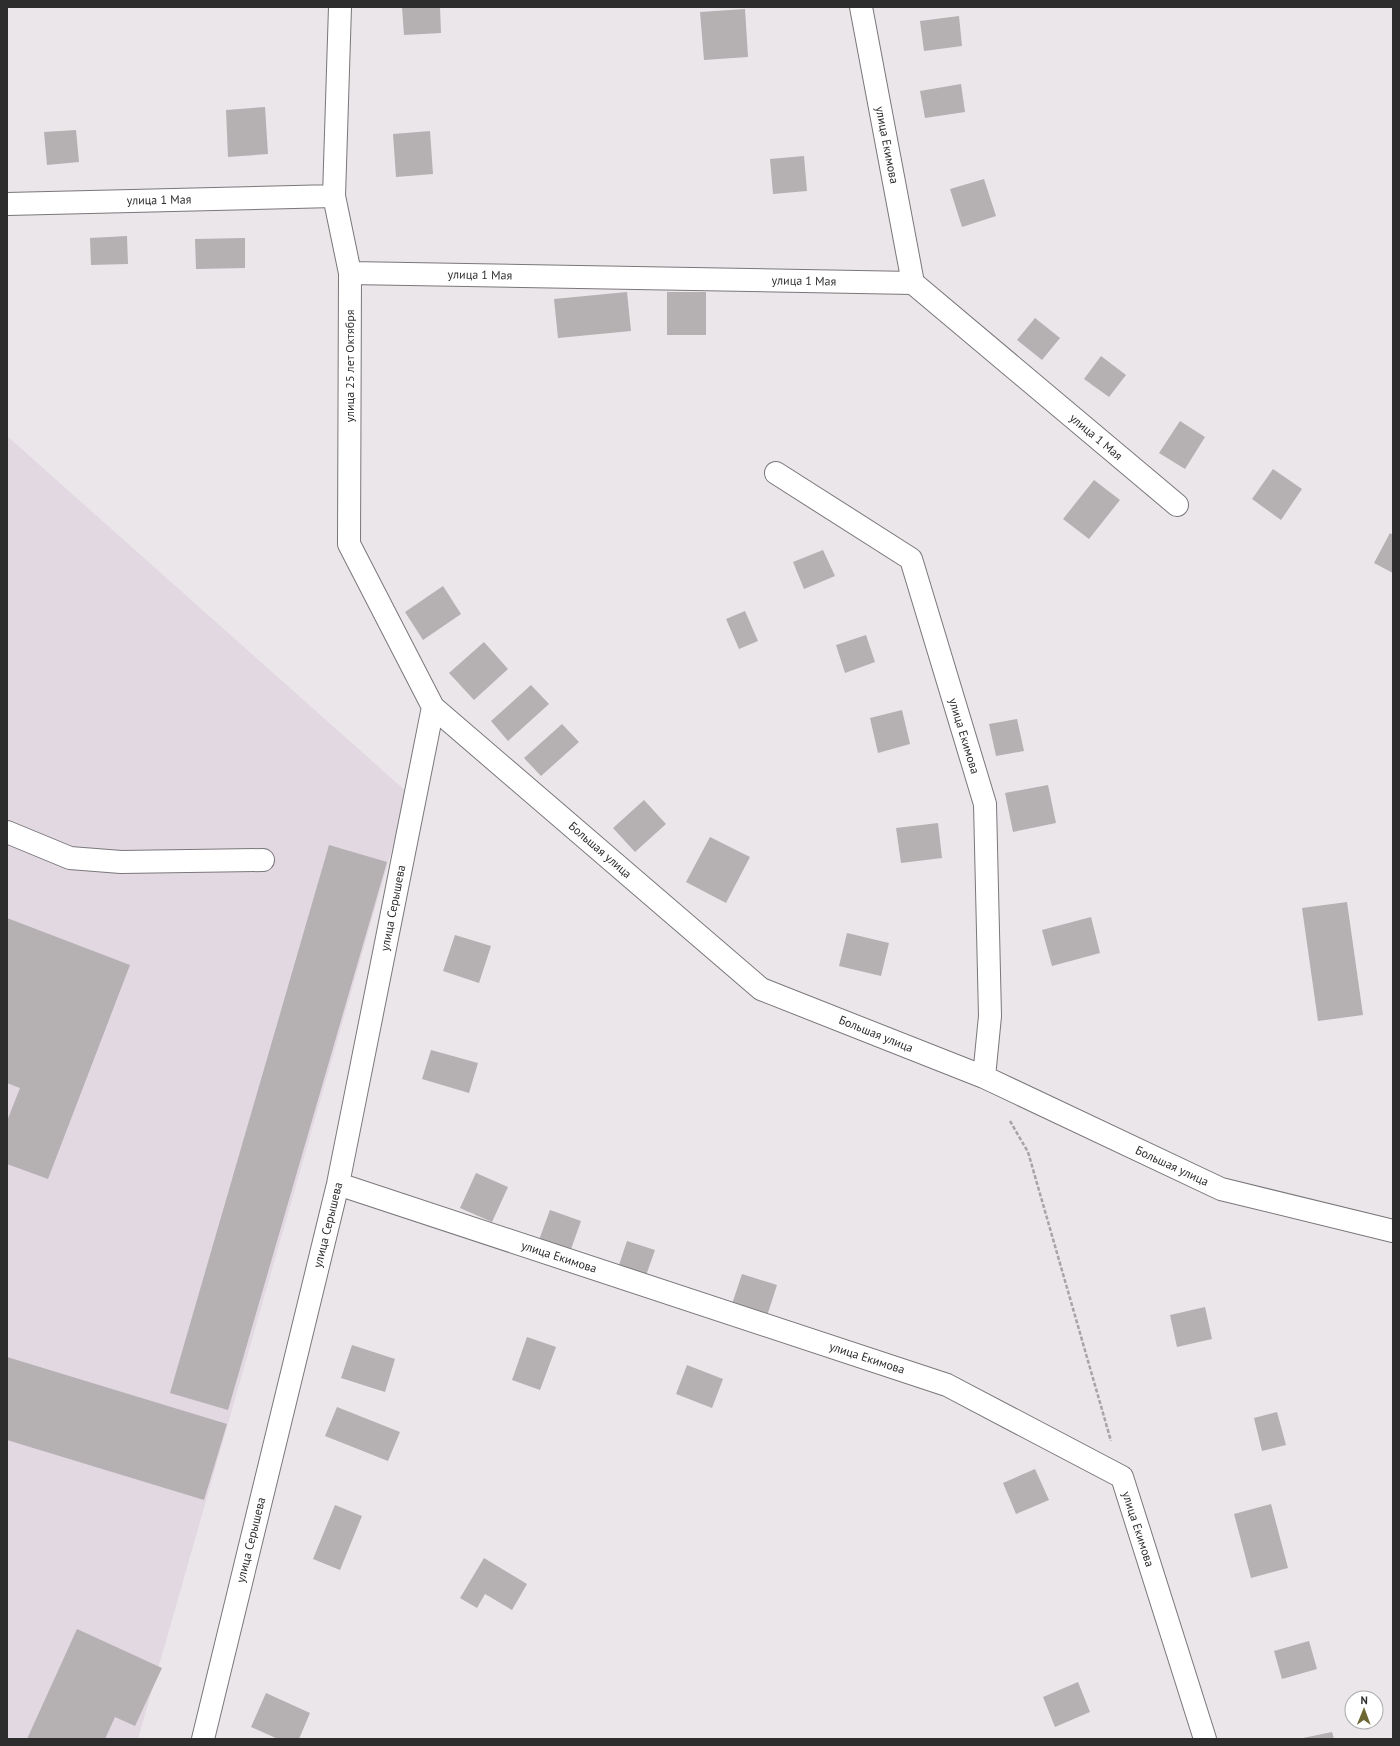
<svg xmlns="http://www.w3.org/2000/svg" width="1400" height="1746" font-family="'PT Sans',sans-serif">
  <rect width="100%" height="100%" fill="#eae6ea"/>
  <path fill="#e2d8e1" d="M7,436L408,793L138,1739H7Z"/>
  <path fill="#b5b0b2" d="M402,7H440L441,33L404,35Z
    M745,9L748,57L704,60L700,12Z
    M959,16L962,46L924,51L920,21Z
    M961,84L965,112L925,118L920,91Z
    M265,107L268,154L228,157L226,110Z
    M76,130L79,162L47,165L44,132Z
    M430,131L433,174L396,177L393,134Z
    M804,156L807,191L773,194L770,159Z
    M984,179L996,216L962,227L950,189Z
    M127,236L128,264L91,265L90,238Z
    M245,238V268L196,269L195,239Z
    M627,292L631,331L558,338L554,299Z
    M667,292H706V335H667Z
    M1035,318L1060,338L1042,360L1017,340Z
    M1101,356L1126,375L1109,397L1084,379Z
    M1180,421L1205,437L1185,469L1159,453Z
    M1273,469L1302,489L1281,520L1252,499Z
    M1094,480L1120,500L1089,539L1063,519Z
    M1390,533L1393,535V573L1374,563Z
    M823,550L835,576L804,589L793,562Z
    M443,586L461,614L423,640L405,612Z
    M745,611L758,641L739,649L726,619Z
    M866,635L875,662L845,673L836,645Z
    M484,642L508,669L474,700L449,673Z
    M531,685L549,704L508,741L491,721Z
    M902,710L910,744L878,753L870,718Z
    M1017,719L1024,751L996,756L989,724Z
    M562,724L579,742L541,776L524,758Z
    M1048,785L1056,823L1013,832L1005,793Z
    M644,800L666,824L635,852L613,828Z
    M938,823L942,858L901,863L896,828Z
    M710,837L750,857L726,903L686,882Z
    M329,845L387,862L228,1410L170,1393Z
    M1347,902L1363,1015L1318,1021L1302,908Z
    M1091,917L1100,953L1052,966L1042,930Z
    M7,918L130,965L48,1179L7,1164V1121L20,1088L7,1083Z
    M847,933L889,943L881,976L839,966Z
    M455,935L491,946L479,983L443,971Z
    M431,1050L478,1063L469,1093L422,1079Z
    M476,1173L508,1187L492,1222L460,1208Z
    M550,1210L581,1221L570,1252L539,1240Z
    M627,1241L655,1250L643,1284L616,1274Z
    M742,1274L777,1285L766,1319L731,1307Z
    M1205,1307L1212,1339L1177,1347L1170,1315Z
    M527,1337L556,1347L540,1390L512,1380Z
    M352,1345L395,1359L385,1392L341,1378Z
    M7,1357L227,1424L204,1500L7,1440Z
    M687,1365L723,1379L712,1408L676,1394Z
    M337,1407L400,1432L388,1461L325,1436Z
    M1277,1412L1286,1445L1262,1451L1254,1418Z
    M1035,1469L1049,1500L1016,1514L1003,1483Z
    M1271,1504L1288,1568L1251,1578L1234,1514Z
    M335,1505L362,1516L340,1570L313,1559Z
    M484,1558L527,1584L512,1610L485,1594L477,1608L460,1598Z
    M77,1629L162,1668L135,1726L115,1717L105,1739H27Z
    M1309,1641L1317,1669L1282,1679L1274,1651Z
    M1078,1682L1090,1712L1055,1727L1043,1697Z
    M266,1693L310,1713L299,1739H278L251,1727Z
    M1332,1732L1334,1739H1303V1738Z"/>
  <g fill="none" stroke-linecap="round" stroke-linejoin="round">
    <defs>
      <path id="minor" d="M340,7L334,196L350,273L349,544L433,707L761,989L984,1077L1221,1189L1393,1231
        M861,7L913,283
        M7,204L334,196
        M350,273L913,283L1177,505
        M776,473L911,559L985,804L990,1016L984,1077
        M7,832L70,858L121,862L263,860
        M338,1184L947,1385L1122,1477L1205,1739
        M203,1739L338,1184L433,707"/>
    </defs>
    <use href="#minor" stroke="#7a777a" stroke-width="24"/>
    <path stroke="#a7a4a7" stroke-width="2.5" stroke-dasharray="4 2" stroke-linecap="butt" d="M1010,1121L1028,1152L1111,1441"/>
    <use href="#minor" stroke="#fff" stroke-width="22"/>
  </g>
  <g text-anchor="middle" stroke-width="3.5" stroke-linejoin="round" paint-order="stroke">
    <g font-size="12" fill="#2e2d2e" stroke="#fff">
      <text transform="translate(887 145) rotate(79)" y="4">улица Екимова</text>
      <text transform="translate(159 200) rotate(-1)" y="4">улица 1 Мая</text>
      <text transform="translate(480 275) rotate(1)" y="4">улица 1 Мая</text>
      <text transform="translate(804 281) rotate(1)" y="4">улица 1 Мая</text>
      <text transform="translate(350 366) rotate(-90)" y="4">улица 25 лет Октября</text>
      <text transform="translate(1096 437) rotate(40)" y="4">улица 1 Мая</text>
      <text transform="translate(964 736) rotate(73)" y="4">улица Екимова</text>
      <text transform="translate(600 850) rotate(41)" y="4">Большая улица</text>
      <text transform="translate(393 908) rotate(-79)" y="4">улица Серышева</text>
      <text transform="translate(876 1034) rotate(22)" y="4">Большая улица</text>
      <text transform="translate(1172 1166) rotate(25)" y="4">Большая улица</text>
      <text transform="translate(328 1225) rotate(-76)" y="4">улица Серышева</text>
      <text transform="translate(559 1257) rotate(18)" y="4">улица Екимова</text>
      <text transform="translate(867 1358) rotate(18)" y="4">улица Екимова</text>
      <text transform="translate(1138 1529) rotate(72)" y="4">улица Екимова</text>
      <text transform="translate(251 1540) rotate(-76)" y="4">улица Серышева</text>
    </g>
  </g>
  <rect width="1400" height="1746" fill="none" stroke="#2e2d2e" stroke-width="16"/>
  <g transform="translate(1364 1710) rotate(1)"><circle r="19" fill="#ffffff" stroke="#ababab"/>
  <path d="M0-3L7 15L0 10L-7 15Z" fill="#6c6633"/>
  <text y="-6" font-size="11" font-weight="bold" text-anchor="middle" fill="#2e2d2e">N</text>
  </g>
</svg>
